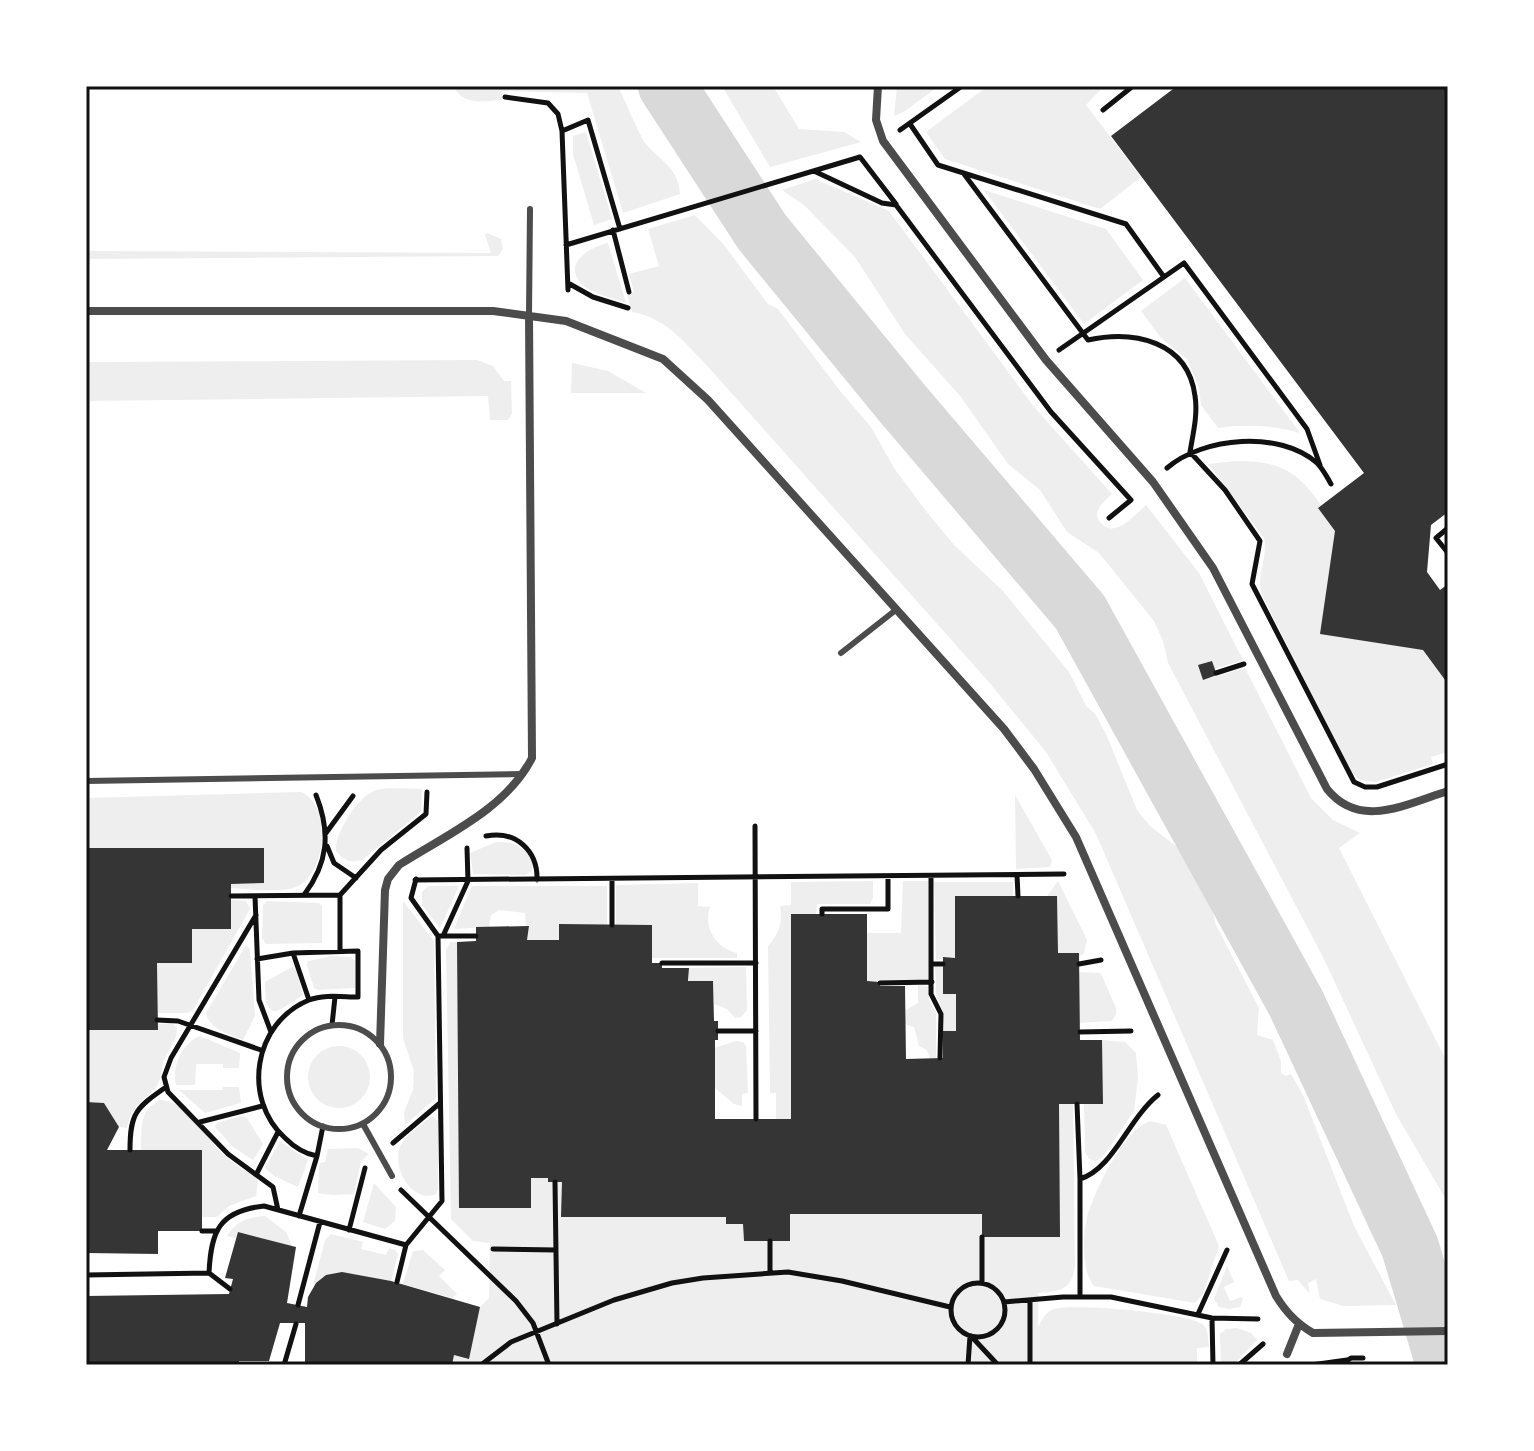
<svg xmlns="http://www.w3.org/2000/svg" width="1534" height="1451" font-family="Quicksand,sans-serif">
  <rect width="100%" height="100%" fill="#fff"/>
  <path fill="#eee" d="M454,86H618C626,103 633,121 642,138C654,159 678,163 680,194L623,213L587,93L503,91L501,100C483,101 462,106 454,86Z
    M722,86H773L799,129L844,132L861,142L770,167Z
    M897,86H939L905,111L894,116Z
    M988,86H1104L1086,105L1141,177L1100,209L945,159L926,132Z
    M586,132L612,219L594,225L573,154V136Z
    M815,179L889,211L1034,407L1112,494C1103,502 1089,514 1103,525C1107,528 1110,529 1115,528C1126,526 1138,512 1146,505L1199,573L1243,660L1215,669L1212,661L1199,665L1203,680L1245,668L1311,798L1333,820L1360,833L1339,848L1448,1064V1203L1396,1114L1324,959L1168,663L1163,641L1154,621L1099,553L1067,532L1040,490L1008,464L961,397L905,334L855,257L804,205L782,190Z
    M984,190L1106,229L1143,280L1084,324Z
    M695,215L724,245L768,304L778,309L841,392L871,427L894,468L926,511L954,545L1003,591L1069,672L1086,706L1095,714L1106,734L1137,810L1150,826L1177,847L1204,893L1213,911L1215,923L1259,1008L1257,1035L1273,1040L1281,1061V1073L1286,1076L1291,1074L1303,1095L1354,1226L1396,1305L1343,1306L1320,1299L1316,1279L1308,1283L1310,1294L1298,1280L1289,1281L1096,834L1046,752L988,681L710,369C686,344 667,318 632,312L627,294L634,292L629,274L659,266L648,229Z
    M487,233L501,239L503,249L498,256L86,259V251L491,253L485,235Z
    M608,243L626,303C614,298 595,295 584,286C560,265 589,247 608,243Z
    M1185,278L1300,433C1273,425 1246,424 1218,428L1201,405L1199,387L1187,359L1161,338L1141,311Z
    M477,360L493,366L504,381H511L512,413L508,420H490L488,396L86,401V362Z
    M572,363L608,371L646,393H571Z
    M1236,461C1278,461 1297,470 1321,505L1318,508L1448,684V752L1431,757L1433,764L1375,782L1360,780L1350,770L1261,593C1257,575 1268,556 1264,538L1208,464Z
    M422,789L421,812L362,860C350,863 343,860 336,851C334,834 359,794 377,790C391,787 408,789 422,789Z
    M301,792C331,805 327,869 300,885C286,894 248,889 231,888V884L263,883V848H86V798Z
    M1015,795L1052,860L1050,867L1016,869Z
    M496,842C515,842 524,846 533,863L532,871L526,875L473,874L470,853Z
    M873,881V898L870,904H817L816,914L791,915V1119H776V1093H770L768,946C779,934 783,922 780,906L791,905V882Z
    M903,881H928V981H867V933H901Z
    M1058,881L1087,940L1084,953L1079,957L1058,953L1057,896H1047Z
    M934,882H1013V896L955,958L936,960Z
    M698,883V906L710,907C703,928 716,948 737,953V958H652V925H616V885Z
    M428,886H459L440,928L422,905V892Z
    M472,886H607V925L559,940H527L529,926H526L525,913L499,910L491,915L489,927L454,929Z
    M231,900L246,901L250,909L193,1010L187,1013H158L157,963H192V929H230Z
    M267,901L319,903L322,906V943L266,944L262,938L263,905Z
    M403,901L434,941L436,1098L405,1125L404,1112L413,1090L414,1071L403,1038Z
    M450,942H457L460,1208H530L531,1178H548V1182H562V1217H726L727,1224H743L744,1241H790V1214H982V1237H1059V1104H1073L1075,1267C1072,1290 1058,1292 1038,1293V1327C1042,1320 1045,1312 1054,1309C1073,1303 1187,1313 1202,1324C1209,1329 1208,1339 1209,1347L1197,1348V1365H452L454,1355L469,1358L480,1307L489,1298L490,1243L473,1241L451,1219L446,950Z
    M246,945L250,949L255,1016L243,1040C230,1035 208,1028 206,1013Z
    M351,957L355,961V988L318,990L314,988L307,965L308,961L332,956Z
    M292,967L296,969L303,995L278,1011H272L266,1004L265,982Z
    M746,967L747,1010L741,1017L735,1018L727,1009L714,1004L713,981H689V968Z
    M935,967H943V994H956V1031H943V1012L936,995Z
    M1079,972L1100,973L1102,976L1116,1008V1014L1112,1021L1079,1023Z
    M918,985L928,986L929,999L936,1013V1059H930L927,1050L919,1046L914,1027L905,1024L906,1010L918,1003Z
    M172,1023L177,1028C178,1041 167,1050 163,1063C161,1071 161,1081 156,1087C142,1103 132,1104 127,1128L119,1127L104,1103L86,1102V1030H157V1024Z
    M200,1036L240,1053L239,1068H223V1064H196L195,1085H176C171,1067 183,1042 200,1036Z
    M1102,1040L1125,1042L1136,1053L1138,1078L1134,1111L1105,1154L1097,1161L1089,1159L1085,1152L1084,1104L1103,1103Z
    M736,1041L743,1042L746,1046L748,1093L742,1094V1106L734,1104L715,1088L714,1048Z
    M308 1077a31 31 0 1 1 62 0a31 31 0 1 1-62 0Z
    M223,1087H239L241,1103L205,1113L179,1090H222Z
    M160,1100C188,1101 205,1137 223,1154C233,1163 244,1171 256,1177L258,1181L256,1196L229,1206L217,1217H202L141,1150C142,1128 138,1111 160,1100Z
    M240,1116L247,1118L263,1144L253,1160L233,1147L215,1127L217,1123Z
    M430,1117H434L438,1121V1189L436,1194C411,1205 389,1163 402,1143C408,1133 421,1125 430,1117Z
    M1151,1121L1166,1125L1219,1246L1203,1294L1195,1303L1094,1286C1082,1272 1082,1236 1087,1218C1094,1192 1124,1128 1151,1121Z
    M280,1141L308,1160L298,1187L274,1176L265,1168Z
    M358,1148L369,1154L361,1161L354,1194L332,1195L318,1193L319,1167L320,1163L325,1162L328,1149Z
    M374,1183L396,1207L395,1221L385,1229L363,1222Z
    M265,1216L286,1232L292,1246L238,1232L236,1238L227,1236C236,1221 248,1217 265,1216Z
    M331,1234L363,1242L361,1249L386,1255L389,1248L395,1250L398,1254L391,1281C365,1280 336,1261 313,1286L325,1240Z
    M423,1250L445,1270L439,1276L457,1294L452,1298L403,1284L413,1251Z
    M1227,1266L1234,1282L1224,1287L1230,1301L1241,1297L1243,1299L1240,1307L1229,1309L1219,1307L1214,1299Z
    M1237,1328L1251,1333L1257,1340L1233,1365H1221L1220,1334L1226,1329Z"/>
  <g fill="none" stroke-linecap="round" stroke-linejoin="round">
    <path stroke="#d9d9d9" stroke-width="58" d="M667,86L762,232L902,403L1080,612L1296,1003L1410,1247L1445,1365"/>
  </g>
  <path fill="#353535" d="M1177,86H1448V512L1431,525L1427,572L1440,590L1448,584V684L1423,650L1320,634L1335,531L1318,508L1364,473L1111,136Z
    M1212,661L1217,675L1203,680L1198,665Z
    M86,848H264V883L231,884V929H192V963H157L158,1030H86Z
    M955,896H1057L1058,953H1079L1080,1040H1102L1103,1104H1059L1060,1237H982V1214H790V1241H744L743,1224H726V1217H561L562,1182H548V1178H531V1208H459L457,942L476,941V927L529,926L527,940H559V924L652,925V963H662V968H689L688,981H713L714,1021H718V1040H715V1119H791V914H867V981L880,982V986H905L906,1059L943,1058V1031H956V994H943V957L955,958Z
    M86,1102L104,1103L119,1127L107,1150H202V1231H158V1254L86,1253Z
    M238,1232L296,1247L287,1303L307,1307L308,1297L316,1283L326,1275L342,1272L391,1281L480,1307L469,1359L454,1355L452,1365H305V1323H280L269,1361H239V1365H86V1296L229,1294L233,1279L225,1278Z"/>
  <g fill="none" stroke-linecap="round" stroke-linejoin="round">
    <path stroke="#111" stroke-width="5" d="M505,97L548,103L558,114L562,131
      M1103,110L1133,86
      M910,124L938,165L1126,224L1164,277L1184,263L1307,429L1320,465
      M900,130L962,86
      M816,172L882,203L896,205L1051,412L1131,500L1109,518
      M964,174L1088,340C1134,330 1188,341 1195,396C1198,414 1193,434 1190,452L1225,490L1260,541L1252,584L1354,782L1365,787H1377L1448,764
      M613,230L629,292
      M566,245L860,157L896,204
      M568,283L593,297L628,308
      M568,290L562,131L588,120L620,229
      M1059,350L1164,277
      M1167,468C1203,437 1280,430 1317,463C1323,469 1327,477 1331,484
      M1448,528L1436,538L1448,553
      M1216,673L1244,664
      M755,826L756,1119
      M326,833L353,796
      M486,836C516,830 538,851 537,880
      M327,846L334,863L356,878
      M1017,875L1018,896
      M931,876V994L941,1014L940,1058
      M415,880L1064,874
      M612,880V925
      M304,895C328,863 331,833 316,795
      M231,896L340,895
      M255,896L259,1000L271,1032
      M822,914V909H888V876
      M256,915L171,1058L164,1077L168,1092L228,1154L273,1187L278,1210
      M438,936H443L468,881L467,848
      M443,936H476
      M340,951V895L381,850L426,814L427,792
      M293,953L309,1000
      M257,959L293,953L358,951V997C343,997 324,994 309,1000C253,1023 242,1099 285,1138C293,1146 305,1154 317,1156
      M662,963H756
      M931,964H943
      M1079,964L1101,960
      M880,983L932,982
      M157,1020L178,1021L261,1050
      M332,1025L335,997
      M718,1031H756
      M1080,1032L1131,1031
      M1077,1104L1080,1179
      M200,1122L262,1106
      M393,1143L440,1103
      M130,1150C130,1113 136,1108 166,1087
      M257,1173L278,1132
      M555,1182L557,1324
      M401,1190L516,1301L533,1323L549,1365
      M299,1216L317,1156L323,1126
      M349,1230L365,1168
      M202,1231H216
      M493,1249L556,1250
      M770,1272V1241
      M209,1273C211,1231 219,1211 264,1206L406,1245
      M86,1275L209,1273L230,1289
      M397,1282L406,1245L442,1201L438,936L411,898L416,879
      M951 1310a27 27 0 1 1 54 0a27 27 0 1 1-54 0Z
      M982,1283V1237
      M1080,1297V1179C1113,1169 1128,1119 1158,1095
      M1004,1302L1063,1297H1111L1212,1318L1258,1319
      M1030,1302V1365
      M298,1305L320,1222
      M1198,1314L1227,1250
      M1212,1318L1213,1365
      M971,1336L998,1365
      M284,1365L296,1324
      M481,1365L511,1342L614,1300L672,1283L703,1278L788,1272L842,1281L950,1307
      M968,1365L970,1336
      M1239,1365L1263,1344
      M1311,1365L1347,1360
      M1341,1365L1351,1358H1363"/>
    <path stroke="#4c4c4c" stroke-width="6" d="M529,315L530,209
      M841,653L897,609
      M86,781L523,774
      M287 1077a52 52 0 1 1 104 0a52 52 0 1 1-104 0Z
      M363,1124L392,1176"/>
    <path stroke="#4c4c4c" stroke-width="8" d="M878,86L876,120L883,141L1046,360L1153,482L1213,568L1327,789C1360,830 1406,804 1448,791
      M86,311H493L566,321L663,359L708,400L1004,729L1034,769L1076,837L1276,1296C1286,1312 1296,1323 1313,1333L1448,1331
      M380,1044L385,890L388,879L399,865C446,835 506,809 532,758L529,315
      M1287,1354L1299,1324"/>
  </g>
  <rect width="1534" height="1451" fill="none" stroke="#ffffff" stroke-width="176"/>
  <rect x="88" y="88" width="1358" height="1275" fill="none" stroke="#111" stroke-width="3"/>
</svg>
